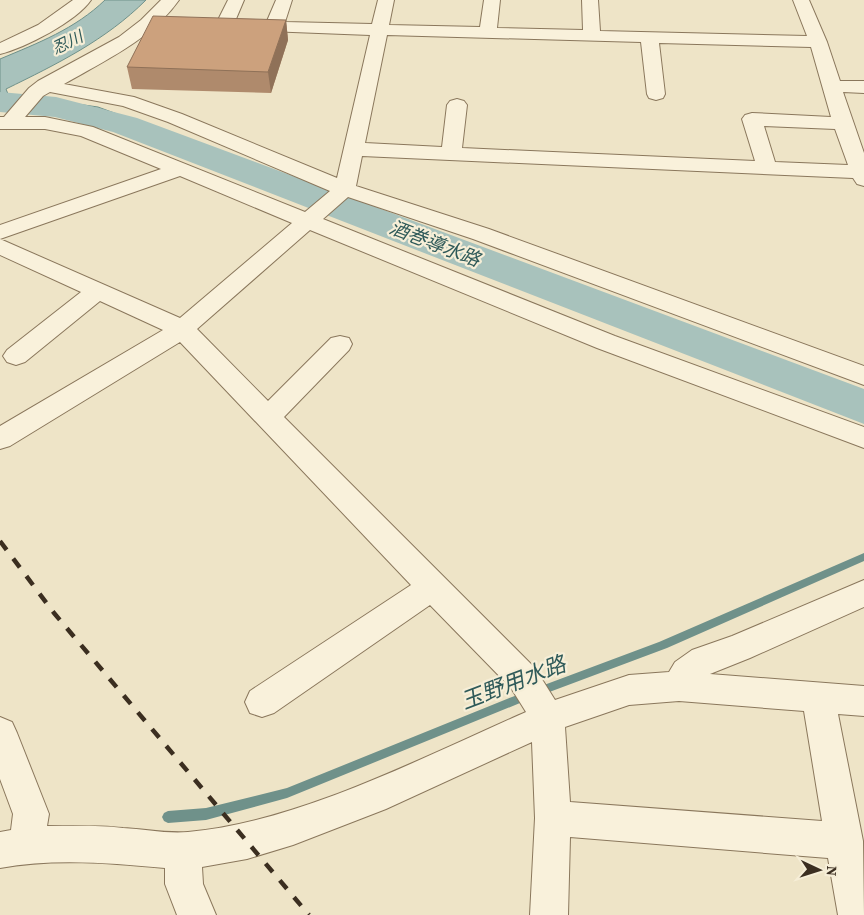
<svg xmlns="http://www.w3.org/2000/svg" width="864" height="915" font-family="'Source Serif 4','Noto Sans JP',serif">
  <rect width="100%" height="100%" fill="#eee4c7"/>
  <path fill="#a8c2bc" stroke="#6f918a" d="M105,0H146C106,40 57,64 6,89L8,94L98,107L128,118L126,123L138,130L120,126L113,128L84,119L52,112L0,109V59C38,43 75,29 105,0Z"/>
  <g fill="none" stroke-linecap="round" stroke-linejoin="round">
    <path fill="#6f918a" fill-rule="evenodd" d="M864,553V561L667,648L520,703L287,798L206,820L168,823L164,821L162,817L164,813L168,811L206,808L287,788L512,697L659,642Z"/>
    <path fill="#a8c2bc" fill-rule="evenodd" d="M0,92L56,97L137,118L864,389V424L113,132L55,117L0,112Z"/>
    <defs>
      <path id="minor" d="M73,0H91C77,21 25,48 0,54V43L38,25Z
        M161,0H179C152,39 104,61 64,84L134,97L182,114L337,178L370,35L243,30L240,26L243,22L267,21L276,0H292L285,22L372,24L378,0H394L389,25L480,27L484,0H500L497,28L583,30L582,0H598L600,31L807,36L793,0H809L827,42L840,81H864V93L843,92L864,153V186L857,184L853,178L362,156L356,186L489,229L864,366V385L473,239L348,197L323,219L615,336L864,427V448L597,348L310,230L197,329L268,401L331,338L340,336L349,338L352,344L349,350L284,417L535,668L555,700L629,675L669,672L675,662L692,650L732,636L864,580V607L750,658L710,674L864,686V716L838,714L863,841L864,915H838L828,858L570,837L568,915H530L535,818L532,742L386,809L293,845L247,859L202,867L203,884L216,915H177L165,884V868C110,863 54,858 0,868V832L11,830L13,814L0,779V717L12,722L17,733L49,814L47,826C73,826 98,825 123,828C144,829 167,834 188,832C300,822 423,757 526,712L511,688L430,605L274,713L262,717L250,713L245,702L250,691L411,585L180,342L10,446L0,449V426L163,330L100,301L25,362L16,365L7,362L3,356L7,350L81,292L0,255V239L180,318L292,223L180,176L0,239V225L161,169L81,136L45,129H0V117H4L29,88L38,81L119,37L141,20ZM387,35L641,42L647,94L649,98L656,100L663,98L665,94L659,43L811,47L831,117L752,113L745,115L742,119L755,161L462,148L467,105L464,101L457,99L450,101L447,105L442,147L365,143ZM50,92L123,106L168,122L330,191L305,212L93,127L45,117H25L43,96ZM764,126L835,129L848,165L775,162ZM679,701L804,711L822,821L570,802L565,727L629,705Z
        M228,0H244L233,26L230,30L224,31L218,30L215,26Z"/>
    </defs>
    <use href="#minor" stroke="#8a775c" stroke-width="2"/>
    <use href="#minor" fill="#f9f1db" fill-rule="evenodd"/>
    <path stroke="#3b2e20" stroke-width="4.5" stroke-dasharray="11 11" stroke-linecap="butt" d="M0,541L54,613L309,915"/>
  </g>
  <path fill="#af8a6c" d="M286,20L288,40L271,93L132,89L127,67Z"/>
  <path fill="#8f7158" d="M286,20L288,40L271,93L268,72Z"/>
  <path fill="#cca17d" stroke="#8f7158" d="M153,16L286,20L268,72L127,67Z"/>
  <g text-anchor="middle" stroke-width="4.5" stroke-linejoin="round" paint-order="stroke">
    <g font-size="16" font-style="italic" fill="#2f5a59" stroke="#f6eed7">
      <text transform="translate(67 42) rotate(-26)" y="6">忍川</text>
    </g>
    <g font-size="19" font-style="italic" fill="#2f5a59" stroke="#f6eed7">
      <text transform="translate(435 243) rotate(21)" y="7">酒巻導水路</text>
    </g>
    <g font-size="22" font-style="italic" fill="#2f5a59" stroke="#f6eed7">
      <text transform="translate(513 682) rotate(-21)" y="8">玉野用水路</text>
    </g>
  </g>
  <g transform="translate(819 870) rotate(94)" stroke="#f6eed7" stroke-width="4" paint-order="stroke">
  <path d="M0-4L9 19L0 12L-9 19Z" fill="#3b2e20"/>
  <text y="-8" font-size="14" font-weight="bold" text-anchor="middle" fill="#3b2e20">N</text>
  </g>
</svg>
